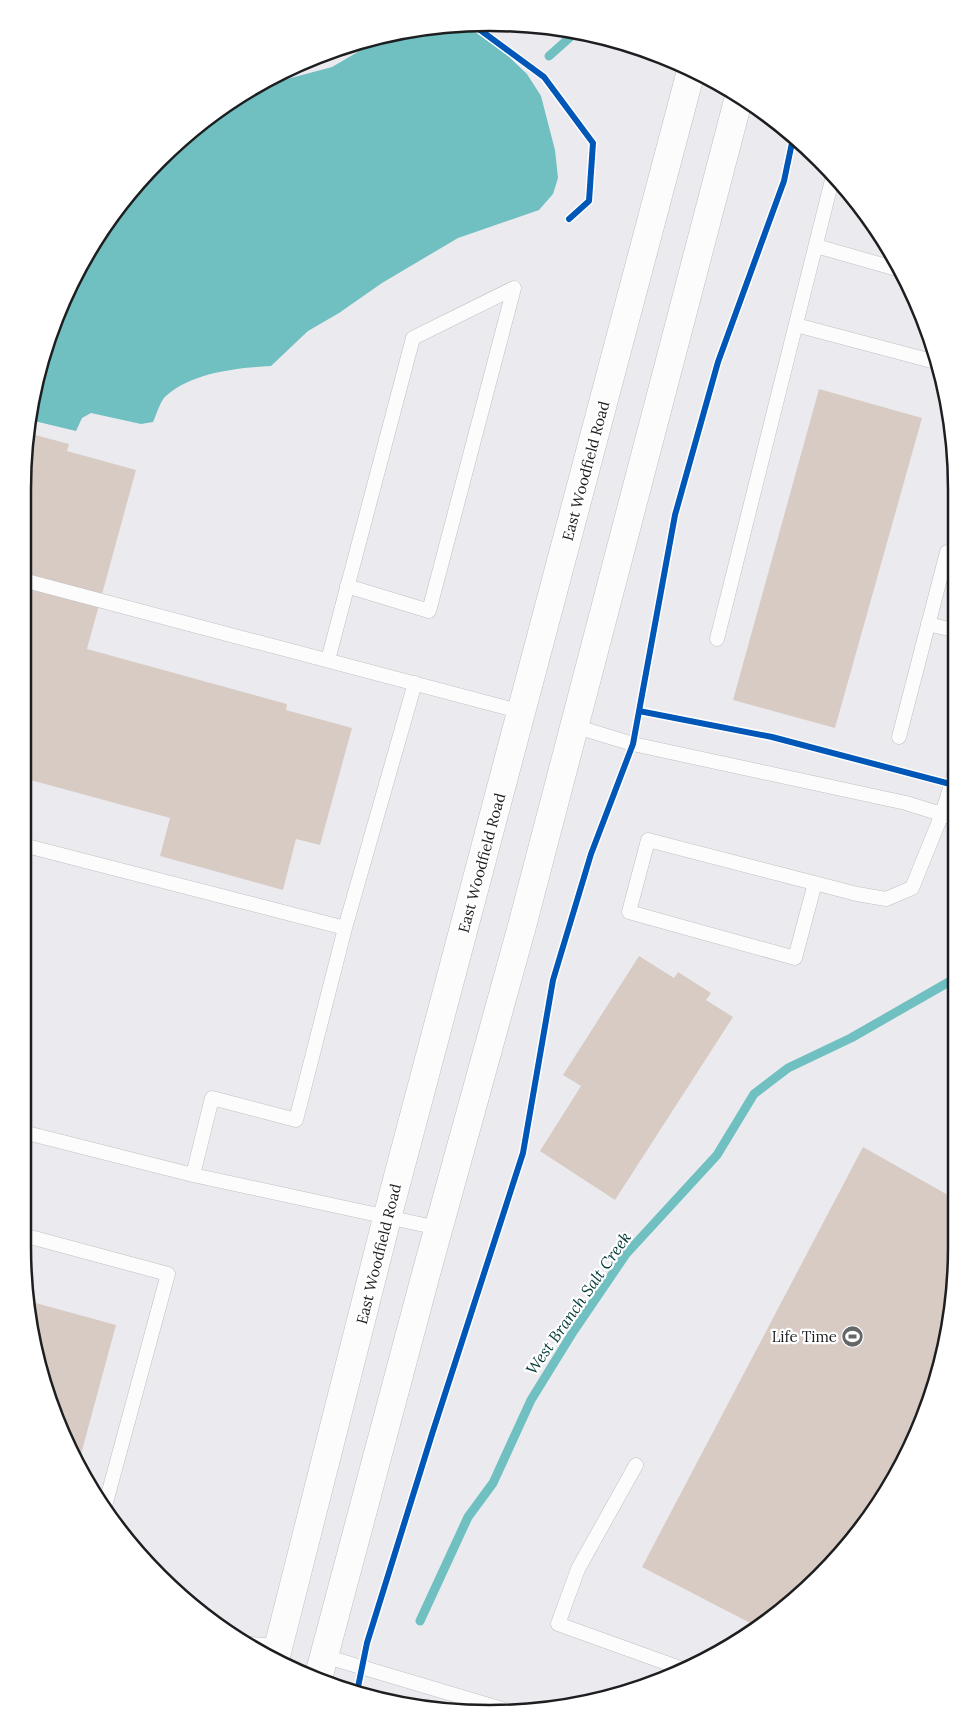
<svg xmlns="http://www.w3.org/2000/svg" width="979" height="1736" font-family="Lora,serif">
  <rect width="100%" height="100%" fill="#ebebef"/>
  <path fill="#70bfc1" d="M455,26L477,33L507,55L527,74L541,96L555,150L558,178L553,194L539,210L458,238L382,283L339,313L308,331L271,366C238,368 194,372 167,395C160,400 157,414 153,422L141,424L91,413L82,418L76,431L30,420L38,368L85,256L139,181L205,119L257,87L332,67L368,46L414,32Z"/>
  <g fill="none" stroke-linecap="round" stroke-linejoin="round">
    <path stroke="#70bfc1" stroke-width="9" d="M549,56L576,32
      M420,1621L468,1517L493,1483L531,1400L573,1332L626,1254L717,1155L754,1094L788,1068L851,1038L954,979"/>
  </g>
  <path fill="#d8cbc4" d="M819,389L922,418L835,728L733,700Z
    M28,433L69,444L67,451L136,470L87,649L287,704L286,710L352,728L320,845L296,839L283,890L160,856L170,818L23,778V459Z
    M639,956L674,978L678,972L711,993L706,1000L733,1017L615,1200L540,1151L581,1086L563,1075Z
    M863,1147L955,1199L956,1277L932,1396L894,1480L797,1598L754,1625L642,1567Z
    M32,1302L116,1325L80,1458L47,1396Z"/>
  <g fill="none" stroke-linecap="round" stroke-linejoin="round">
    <defs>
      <path id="service" d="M816,246L897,269
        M796,325L932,361
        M23,580L522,712
        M928,624L953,630
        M717,639L833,176
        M328,660L413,338L514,288L429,611L347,586
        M574,726L633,744L906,803L954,818
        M899,737L947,552
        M23,845L345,928L296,1120L212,1098L193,1175
        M815,883L795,958L629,912L648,840L857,894L886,899L912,888L942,814L954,775
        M345,928L415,683
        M23,1132L193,1175L438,1228
        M23,1235L168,1274L105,1506
        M636,1465L578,1569L558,1624L683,1669
        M251,1644L279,1646
        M324,1656L509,1711"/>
      <path id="tertiary" d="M276,1656L387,1218L691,71
        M319,1675L427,1270L522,926L739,97"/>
    </defs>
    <use href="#service" stroke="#c0c0c2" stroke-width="15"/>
    <use href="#tertiary" stroke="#c0c0c2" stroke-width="29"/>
    <use href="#service" stroke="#fcfcfd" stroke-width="14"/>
    <use href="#tertiary" stroke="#fcfcfd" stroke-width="28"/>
    <defs>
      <path id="cycleway" d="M472,24L544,77L593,143L589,201L569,219
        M639,711L772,737L954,785
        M357,1692L367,1643L433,1431L523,1153L553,980L591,854L633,744L675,515L718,362L784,181L793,138"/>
    </defs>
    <use href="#cycleway" stroke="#fff" stroke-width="9"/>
    <use href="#cycleway" stroke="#0057b8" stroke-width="6"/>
  </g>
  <defs>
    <symbol id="stadium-disc" viewBox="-11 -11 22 22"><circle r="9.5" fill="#656668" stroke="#fff"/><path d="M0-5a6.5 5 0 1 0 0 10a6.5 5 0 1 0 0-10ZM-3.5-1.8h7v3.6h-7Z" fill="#fff"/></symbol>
  </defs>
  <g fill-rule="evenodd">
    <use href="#stadium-disc" x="840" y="1324" width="25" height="25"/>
  </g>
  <g text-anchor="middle" stroke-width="4.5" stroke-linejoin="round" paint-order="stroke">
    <g font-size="15" fill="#1d1e20" stroke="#fff">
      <text transform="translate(586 471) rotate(-75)" y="5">East Woodfield Road</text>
      <text transform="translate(482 863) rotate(-75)" y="5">East Woodfield Road</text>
      <text transform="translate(379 1254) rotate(-76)" y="5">East Woodfield Road</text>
    </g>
    <g font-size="15" fill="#1d1e20" stroke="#fff" text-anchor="end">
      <text x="837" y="1342">Life Time</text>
    </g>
    <g font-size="16" font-style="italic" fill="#053a3b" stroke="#fff">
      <text transform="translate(578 1303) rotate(-55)" y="6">West Branch Salt Creek</text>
    </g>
  </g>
  <path d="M0 0H979V1736H0ZM489 31H490A458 458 0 0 1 948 489V1247A458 458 0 0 1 490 1705H489A458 458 0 0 1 31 1247V489A458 458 0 0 1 489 31Z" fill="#fff" fill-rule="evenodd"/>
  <path fill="none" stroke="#1d1e20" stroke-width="2.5" d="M489 31H490A458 458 0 0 1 948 489V1247A458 458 0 0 1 490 1705H489A458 458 0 0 1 31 1247V489A458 458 0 0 1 489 31Z"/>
</svg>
